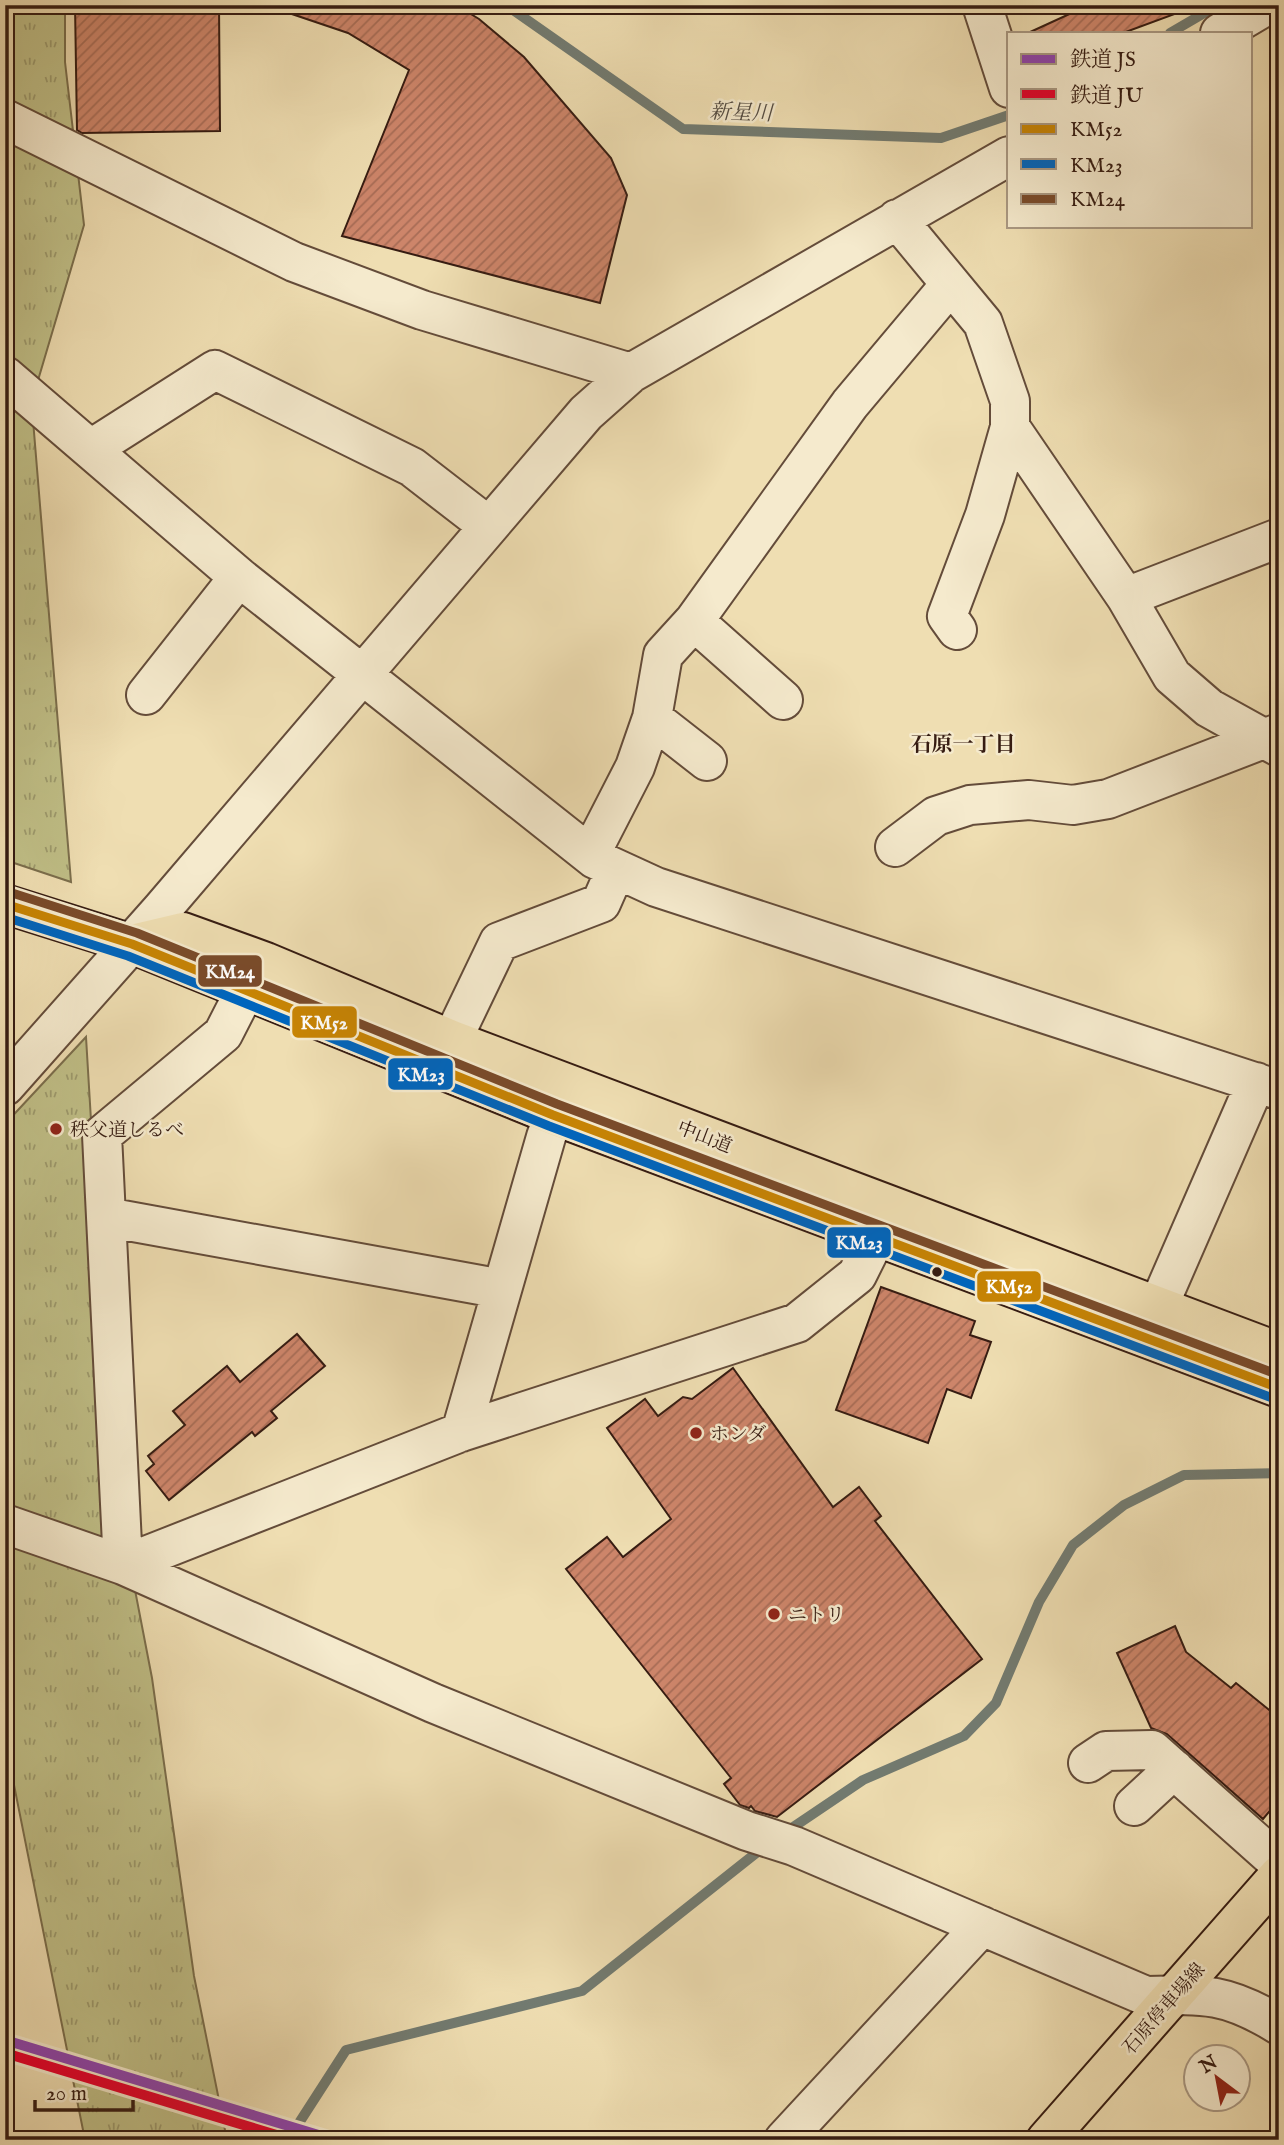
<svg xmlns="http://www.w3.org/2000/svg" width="1284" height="2145" font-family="'IM FELL English','Noto Serif JP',serif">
  <defs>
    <pattern id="grass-tufts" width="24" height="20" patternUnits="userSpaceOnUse" patternTransform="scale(1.75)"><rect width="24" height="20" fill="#c0bf87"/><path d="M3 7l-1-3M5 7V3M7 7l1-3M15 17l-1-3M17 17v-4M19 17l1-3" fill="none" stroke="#9d9a6d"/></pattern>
    <pattern id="building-hatch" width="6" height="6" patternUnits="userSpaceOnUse" patternTransform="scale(1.75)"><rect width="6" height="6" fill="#cd856a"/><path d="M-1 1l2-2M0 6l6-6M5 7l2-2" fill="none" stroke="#a76c56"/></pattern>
  </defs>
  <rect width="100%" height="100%" fill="#efdeb2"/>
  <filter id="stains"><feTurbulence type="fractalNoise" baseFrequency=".00286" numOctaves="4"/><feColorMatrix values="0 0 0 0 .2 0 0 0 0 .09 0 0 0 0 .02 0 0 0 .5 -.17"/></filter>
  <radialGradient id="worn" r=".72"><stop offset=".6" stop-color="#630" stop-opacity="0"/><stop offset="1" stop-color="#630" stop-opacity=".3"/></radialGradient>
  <path fill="url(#grass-tufts)" stroke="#7b6e4c" stroke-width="2" d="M5,5H65V62L84,225L36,387L5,362Z
    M5,387L33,420L71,882L5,860Z
    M86,1037L112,1471L152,1678L194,1976L227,2140H85L6,1745L5,1124Z"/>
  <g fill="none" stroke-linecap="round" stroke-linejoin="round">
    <path stroke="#727b71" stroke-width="10" d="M506,5L683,129L941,138L1009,115
      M1170,33L1218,5
      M786,1832L863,1780L964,1736L996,1703L1039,1602L1073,1545L1124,1505L1184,1475L1279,1473
      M288,2140L346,2050L582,1991L765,1846"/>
  </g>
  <path fill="url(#building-hatch)" stroke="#361c12" stroke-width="2" d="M75,5H219L220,131L82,133L77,130Z
    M281,5H456L479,19L524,57L611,158L627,195L600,303L342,236L409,70L348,33L280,10Z
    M1089,5H1190L1191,8L1123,33H1028Z
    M881,1287L975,1321L970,1335L991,1342L971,1398L947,1389L928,1443L836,1410Z
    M297,1334L325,1366L271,1411L277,1418L255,1436L252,1432L169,1500L146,1471L154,1464L148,1456L185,1425L173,1411L227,1366L240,1382Z
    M733,1368L833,1507L859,1487L881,1516L875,1521L982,1659L777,1817L755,1811L751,1806L749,1808L740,1805L724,1784L731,1778L566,1569L607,1537L623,1557L671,1519L607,1428L645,1399L658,1416L683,1397L692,1399Z
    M1175,1626L1186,1652L1231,1688L1236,1683L1279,1718V1800L1263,1819L1167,1734L1151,1728L1117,1653Z"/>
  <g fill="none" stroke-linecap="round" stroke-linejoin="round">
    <defs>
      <path id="minor" d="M982,5L1009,88
        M1220,33L1267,5
        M5,119L294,262L422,310L631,373
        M897,219L983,323L1010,401V427L1126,597L1172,676L1209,708L1279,747
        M5,376L239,577L595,859L656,887L1279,1090
        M91,449L215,370L412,467L487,525
        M1126,597L1279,538
        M694,621L783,700
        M957,630L947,616L985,515L1010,427
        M146,695L239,577
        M652,718L707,761
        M895,847L936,816L970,805L1029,800L1073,805L1108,799L1279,733
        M595,859L596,843L635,767L652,718L663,655L694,621L850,404L950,285
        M245,991L223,1034L102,1135L123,1565L461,1432L797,1323L857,1275L875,1239
        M452,1040L499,942L601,903L616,869
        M5,1086L162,909L586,413L631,373L1009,156
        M106,1217L502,1289
        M1158,1307L1256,1082
        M461,1432L546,1137L564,1086
        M5,1524L123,1565L433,1703L747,1831L794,1846L1146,1996C1205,1994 1227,1993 1279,2025
        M1088,1763L1106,1751L1152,1750L1279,1863
        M1134,1806L1174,1769
        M784,2140L982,1926"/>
      <path id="major" d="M1046,2140L1279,1875"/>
      <path id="highway" d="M5,904L132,944L553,1115L1279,1388
        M132,944L183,932L266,962L452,1040L1279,1352"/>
    </defs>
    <use href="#minor" stroke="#644c3a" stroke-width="42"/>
    <use href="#major" stroke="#361c12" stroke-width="42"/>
    <use href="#highway" stroke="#361c12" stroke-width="42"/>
    <use href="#minor" stroke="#f5eacd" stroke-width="38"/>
    <use href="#major" stroke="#efdeb2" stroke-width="38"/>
    <use href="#highway" stroke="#efdeb2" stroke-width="38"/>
    <defs>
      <path id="bus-1" d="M5,904L132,944L553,1115L1279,1388"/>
      <path id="bus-2" d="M5,917L128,956L549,1126L1275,1399"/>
      <path id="bus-3" d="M9,892L137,933L557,1104L1279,1375"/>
    </defs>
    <use href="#bus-1" stroke="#f5eacd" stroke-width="14"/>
    <use href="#bus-2" stroke="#f5eacd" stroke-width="14"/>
    <use href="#bus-3" stroke="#f5eacd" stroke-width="14"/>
    <use href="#bus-1" stroke="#c78404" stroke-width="9"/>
    <use href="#bus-2" stroke="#0065bd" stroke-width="9"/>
    <use href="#bus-3" stroke="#7a4b2a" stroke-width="9"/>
    <defs>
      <path id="rail-1" d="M5,2040L335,2140"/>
      <path id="rail-2" d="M5,2053L293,2140"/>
    </defs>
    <use href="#rail-1" stroke="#f5eacd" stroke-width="16"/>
    <use href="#rail-2" stroke="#f5eacd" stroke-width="16"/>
    <use href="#rail-1" stroke="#8e44ad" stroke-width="10"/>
    <use href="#rail-2" stroke="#e4002b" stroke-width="10"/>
  </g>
  <g fill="#8f2418" stroke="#f5eacd" stroke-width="2.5">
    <circle cx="56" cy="1129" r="7"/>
    <circle cx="696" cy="1433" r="7"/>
    <circle cx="774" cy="1614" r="7"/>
  </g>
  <circle fill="#361c12" stroke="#f5eacd" stroke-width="2.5" cx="937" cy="1272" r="6"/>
  <g text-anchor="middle" stroke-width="5" stroke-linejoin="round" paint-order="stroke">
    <g font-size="19" fill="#361c12" stroke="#f5eacd" text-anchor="start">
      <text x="70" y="1136">秩父道しるべ</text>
      <text x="710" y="1440">ホンダ</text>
      <text x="788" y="1621">ニトリ</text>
    </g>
    <g font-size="19" fill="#361c12" stroke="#f5eacd">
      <text transform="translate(705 1136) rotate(21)" y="7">中山道</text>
      <text transform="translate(1163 2008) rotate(-49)" y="7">石原停車場線</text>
    </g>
    <g font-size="21" font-style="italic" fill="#544c42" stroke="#f5eacd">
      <text transform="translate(741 112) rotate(2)" y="7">新星川</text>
    </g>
    <g font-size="21" font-weight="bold" fill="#361c12" stroke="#f5eacd">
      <text x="963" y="751">石原一丁目</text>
    </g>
  </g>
  <g stroke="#f5eacd" stroke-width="2.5">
    <rect x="197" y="954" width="66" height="34" rx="7" fill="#7a4b2a"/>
    <rect x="291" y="1005" width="67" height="34" rx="7" fill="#c78404"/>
    <rect x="387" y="1057" width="67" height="34" rx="7" fill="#0065bd"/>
    <rect x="826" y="1226" width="66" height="33" rx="7" fill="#0065bd"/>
    <rect x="976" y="1270" width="66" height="33" rx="7" fill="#c78404"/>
  </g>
  <g font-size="19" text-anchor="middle" font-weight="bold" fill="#fff">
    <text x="230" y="978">KM24</text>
    <text x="324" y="1029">KM52</text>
    <text x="421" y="1081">KM23</text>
    <text x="859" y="1249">KM23</text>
    <text x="1009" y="1293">KM52</text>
  </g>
  <rect width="1284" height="2145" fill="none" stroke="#efdeb2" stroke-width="28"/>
  <rect x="7" y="7" width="1270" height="2131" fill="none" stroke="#361c12" stroke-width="3.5"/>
  <rect x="14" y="14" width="1256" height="2117" fill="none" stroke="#361c12" stroke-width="2"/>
  <rect x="1007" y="32" width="245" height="196" fill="#f5eacd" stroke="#a99882" stroke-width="2"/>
  <rect x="1021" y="54" width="35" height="10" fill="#8e44ad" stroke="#a99882" stroke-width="2"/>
  <text x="1070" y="66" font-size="21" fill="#361c12">鉄道 JS</text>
  <rect x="1021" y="89" width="35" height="10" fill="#e4002b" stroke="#a99882" stroke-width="2"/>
  <text x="1070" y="102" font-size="21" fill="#361c12">鉄道 JU</text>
  <rect x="1021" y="124" width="35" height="10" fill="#c78404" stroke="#a99882" stroke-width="2"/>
  <text x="1070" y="136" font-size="21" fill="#361c12">KM52</text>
  <rect x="1021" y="159" width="35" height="10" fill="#0065bd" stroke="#a99882" stroke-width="2"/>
  <text x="1070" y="172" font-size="21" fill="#361c12">KM23</text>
  <rect x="1021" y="194" width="35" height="10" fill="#7a4b2a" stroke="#a99882" stroke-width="2"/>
  <text x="1070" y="206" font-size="21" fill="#361c12">KM24</text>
  <g transform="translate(1217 2078) rotate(328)"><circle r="33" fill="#f5eacd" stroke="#a99882" stroke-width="2"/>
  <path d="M0-5L12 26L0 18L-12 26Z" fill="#8f2418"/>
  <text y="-10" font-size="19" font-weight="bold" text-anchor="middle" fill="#361c12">N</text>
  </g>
  <path d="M35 2100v10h98v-10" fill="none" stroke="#361c12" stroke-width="3.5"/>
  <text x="46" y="2100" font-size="21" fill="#361c12" stroke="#f5eacd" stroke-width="5" paint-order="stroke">20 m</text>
  <rect width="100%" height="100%" filter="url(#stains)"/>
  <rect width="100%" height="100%" fill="url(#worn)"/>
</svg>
